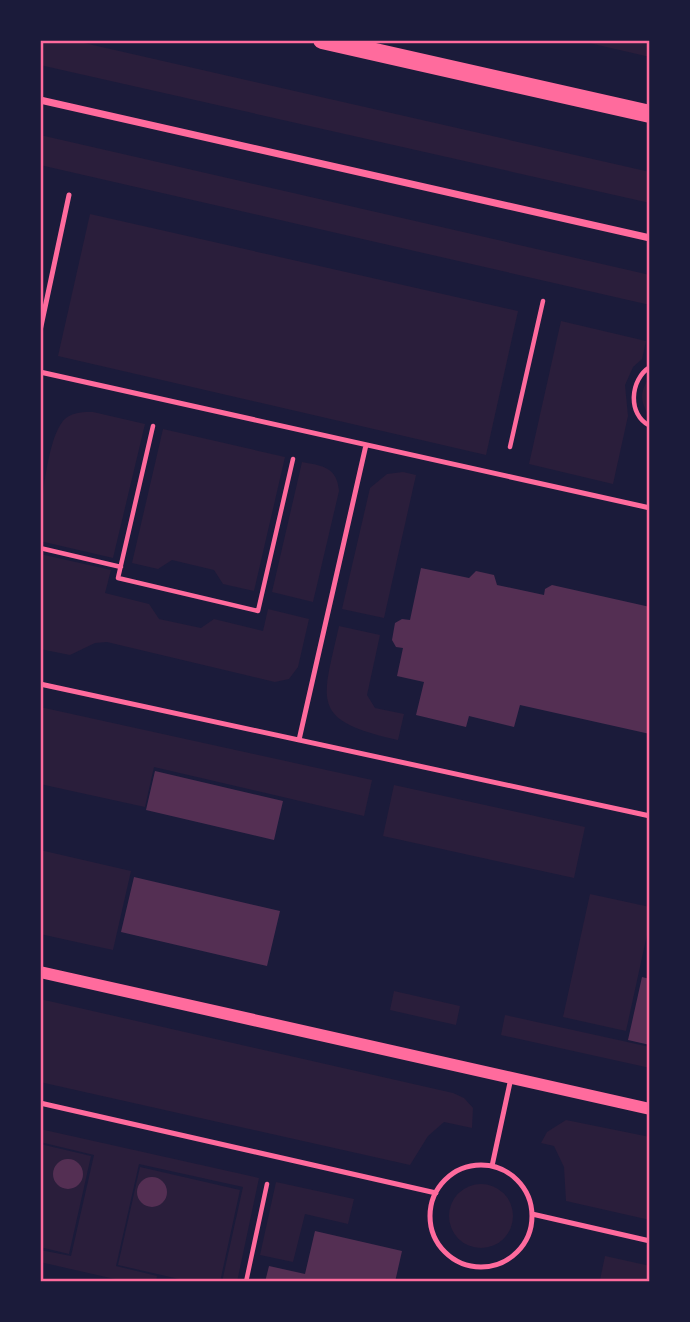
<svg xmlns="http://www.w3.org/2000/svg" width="690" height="1322" font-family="Karla,sans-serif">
  <rect width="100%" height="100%" fill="#1b1b3a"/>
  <path fill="#2a1e3b" d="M40,40H71L650,172V203L40,65Z
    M576,40H650V57Z
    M40,135L650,275V305L40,165Z
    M90,214L518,311L486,455L58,356Z
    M561,321L646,341L642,359L633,367L625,385L628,416L613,484L529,464Z
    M650,377V417C640,402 639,392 650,377Z
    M93,412L145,424L113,558L40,541C40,515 46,434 66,418C74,412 84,412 93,412Z
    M163,429L285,457L254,591L223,584L214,570L172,560L158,569L132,563Z
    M302,462C323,466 337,467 339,491L313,602L272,592Z
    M403,472L416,475L384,618L342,609L370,488L387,474Z
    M40,554L111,570L105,593L149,604L159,619L201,628L214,619L263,631L268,609L309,619L298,667L289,679L275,682L107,642L95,643L70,655L40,649Z
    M339,626L380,635L367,695L375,708L404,714L398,740C309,720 322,703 339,626Z
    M40,707L372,780L364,816L154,767L145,807L40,784Z
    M394,785L585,827L574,878L383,836Z
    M40,850L131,871L113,950L40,934Z
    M590,894L650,907V921L626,1031L563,1017Z
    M394,991L460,1006L456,1025L390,1010Z
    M40,999L453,1093L464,1098L473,1108L472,1128L444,1122L428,1136L410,1165L40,1082Z
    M505,1015L650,1047V1068L501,1035Z
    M566,1120L650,1137V1220L566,1201L564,1167L554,1146L541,1143L547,1132Z
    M40,1129L259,1178L237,1282H222L243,1187L139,1164L116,1266L157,1276L156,1282H128L40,1262V1250L71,1256L94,1155L40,1142Z
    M40,1144L91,1156L69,1254L40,1247Z
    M140,1167L240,1190L220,1282H192L118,1265Z
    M276,1182L354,1199L348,1224L305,1214L293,1262L260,1255Z
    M449 1216a32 32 0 1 1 64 0a32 32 0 1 1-64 0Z
    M605,1256L650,1266V1282L600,1280Z"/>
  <path fill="#542f53" d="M421,568L469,578L476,571L494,575L497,585L544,595L545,589L552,585L650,607V734L520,705L514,727L469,716L466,727L416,715L424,682L397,676L403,648L396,647L392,640L395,623L402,619L410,620Z
    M155,771L283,801L274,840L146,810Z
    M134,877L280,911L267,966L121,932Z
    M642,977L650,979V1045L628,1040Z
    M53 1174a15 15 0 1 1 30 0a15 15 0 1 1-30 0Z
    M137 1192a15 15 0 1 1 30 0a15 15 0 1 1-30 0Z
    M315,1231L402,1251L395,1282H265L269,1266L305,1274Z"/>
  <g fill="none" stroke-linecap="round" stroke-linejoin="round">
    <path stroke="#ff6b9d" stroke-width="4.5" d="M650,367C630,379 627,415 650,426
      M153,426L118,578L258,611L293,459
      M510,447L543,301
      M40,548L121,567
      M246,1282L267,1184"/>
    <path stroke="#ff6b9d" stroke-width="5" d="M40,331L69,195
      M40,372L650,508
      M40,684L650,816
      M299,740L366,445
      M40,1103L436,1193
      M430 1216a51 51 0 1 1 102 0a51 51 0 1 1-102 0Z
      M492,1166L511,1078
      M532,1214L650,1241"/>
    <path stroke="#ff6b9d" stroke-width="7" d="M40,100L650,238"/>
    <path stroke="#ff6b9d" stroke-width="12" d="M40,972L650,1109"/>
    <path stroke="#ff6b9d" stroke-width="18" d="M322,40L650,114"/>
  </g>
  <rect width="690" height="1322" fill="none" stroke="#1b1b3a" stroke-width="84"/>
  <rect x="42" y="42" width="606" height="1238" fill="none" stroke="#ff6b9d" stroke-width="2.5"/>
</svg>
